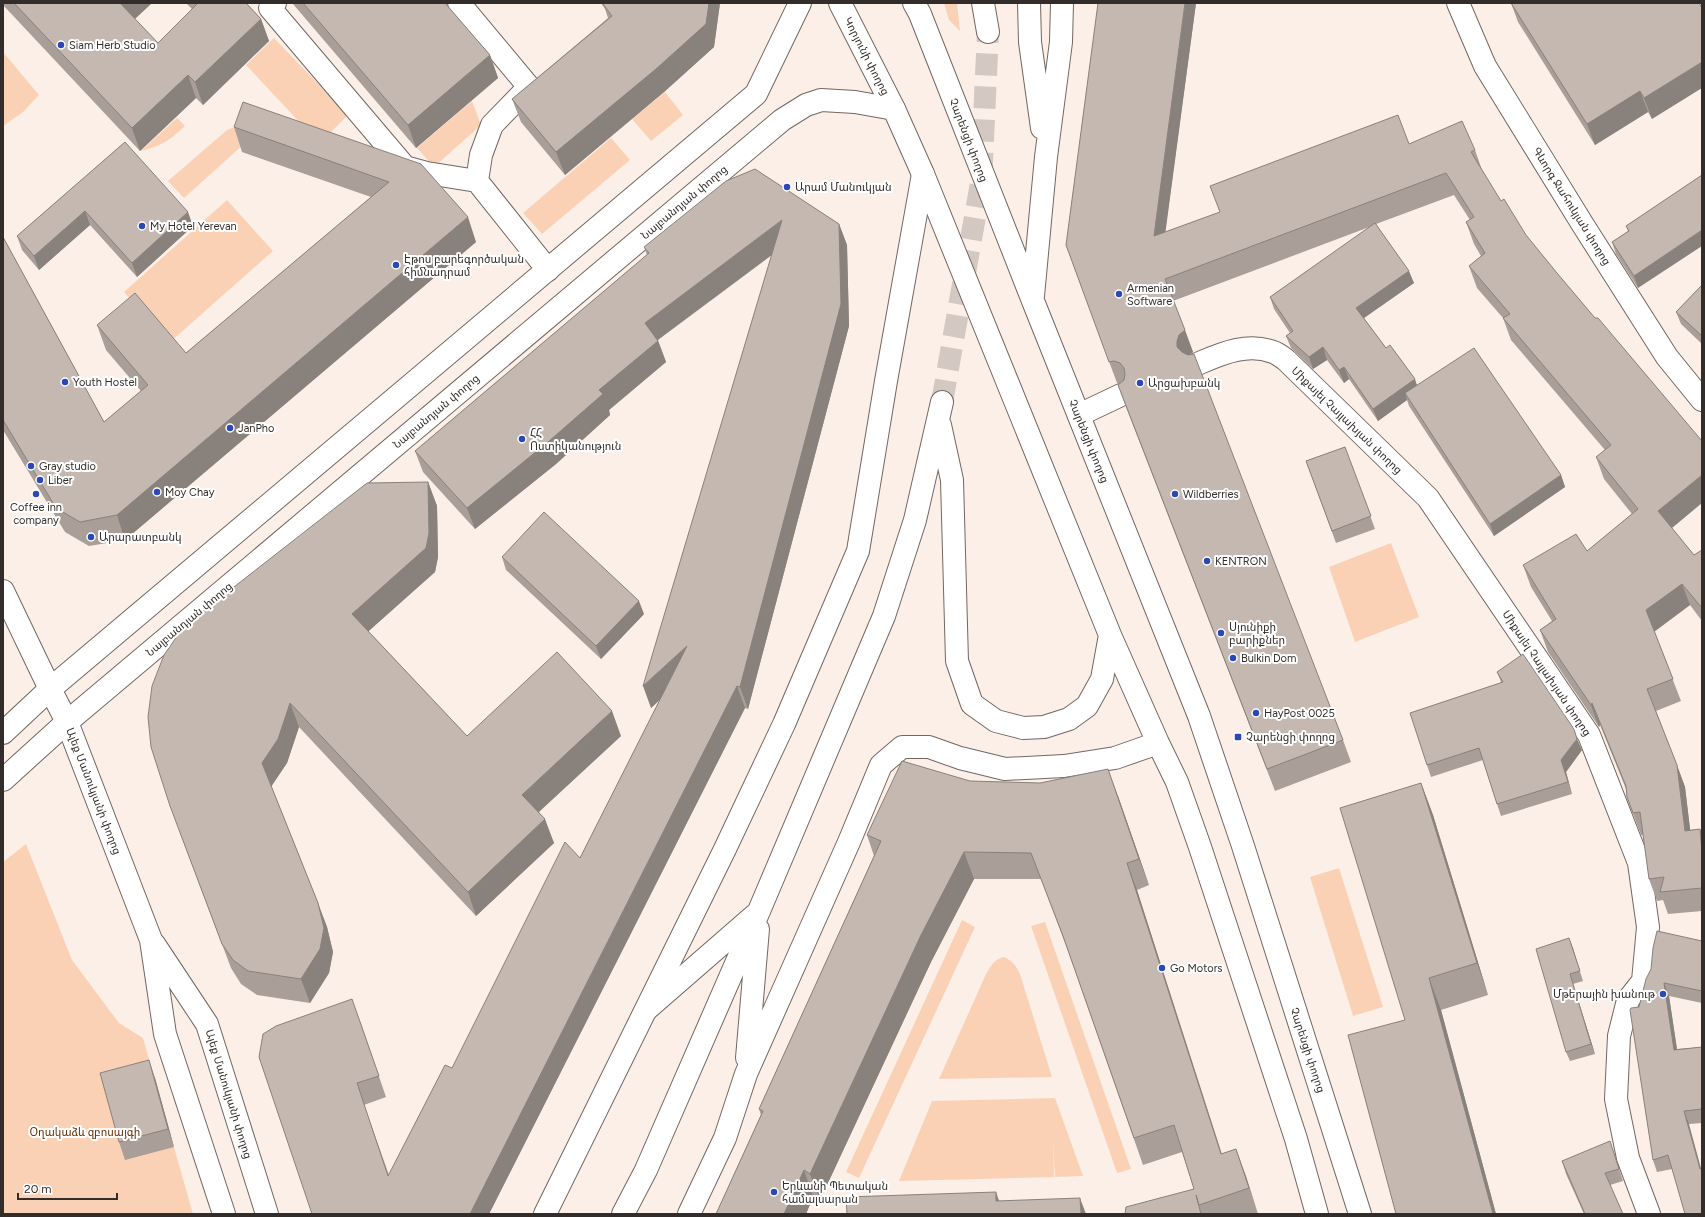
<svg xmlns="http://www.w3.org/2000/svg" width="1705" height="1217" font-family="Figtree,'Noto Sans Armenian',sans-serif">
  <rect width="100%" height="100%" fill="#fcefe8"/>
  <path fill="#fbd1b6" d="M944,3H957L960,31L949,20Z
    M274,38L348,115L328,135L303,126L246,65Z
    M3,52L39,95L23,112L3,126Z
    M665,92L683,115L651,141L632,119Z
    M472,101L481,125L434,167L417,148Z
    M177,118L185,126C170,140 162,146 141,151Z
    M240,125L244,144L184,198L168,181L227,130Z
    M611,138L630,160L542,234L523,213Z
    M227,200L273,251L169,343L124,292Z
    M1391,543L1419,617L1355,642L1329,567Z
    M26,844L72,960L119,1023L143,1038L193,1214H3V862Z
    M1339,868L1383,1007L1353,1016L1310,877Z
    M962,920L975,927L859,1178L846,1172Z
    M1045,922L1131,1169L1117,1173L1031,926Z
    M1004,957C1013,961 1016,966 1020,974L1052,1077L939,1079L986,974C991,966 994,959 1004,957Z
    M1055,1098L1083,1176L1055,1177L1053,1141L1054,1177L899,1181L932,1101Z"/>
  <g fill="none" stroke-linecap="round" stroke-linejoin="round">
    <path stroke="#d4c8c2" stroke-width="22" stroke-dasharray="22 11" stroke-linecap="butt" d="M942,402L981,183L988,32"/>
    <defs>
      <path id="minor" d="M275,3L270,8L405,167L427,173L477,181
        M459,3L529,87L492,125L481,155L477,181L548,270
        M1458,3L1485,66L1583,225L1667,357L1702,400
        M1197,364C1221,354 1247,342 1273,352C1277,353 1282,357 1286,360L1428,498L1589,735L1639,863L1648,927L1643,981L1628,1000L1619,1036L1616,1099L1628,1158L1649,1214
        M1079,415L1121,395"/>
      <path id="tertiary" d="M3,591L50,689L67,722L151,940L165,1034L224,1214
        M154,944L207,1024L267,1214
        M545,1214L725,849L784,724L858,551L886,381L923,174"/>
      <path id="secondary" d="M3,733L50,689L756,94L800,3
        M3,780L67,722L782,120L806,105L821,100L855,102L894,109"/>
      <path id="primary" d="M840,3L894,109L923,174L1110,635L1158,743L1177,782L1200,847L1296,1139L1317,1214
        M914,3L920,14L1033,301L1199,716L1243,846L1360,1214
        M983,3L988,32
        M1029,3L1030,42L1042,128
        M1033,296L1046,157L1061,42L1062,3
        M940,425L952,480L957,661L972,704L996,721L1023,728L1044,727L1069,719L1087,706L1102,679L1110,635
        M647,1009L755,915
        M747,1058L758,929
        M623,1214L646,1170L759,911L884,616L915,520L942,402
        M689,1214L725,1138L746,1074L849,842L881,765L902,747H929L960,758L1005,769L1064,766L1115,758L1158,743"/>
    </defs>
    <use href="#minor" stroke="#726761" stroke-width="24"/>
    <use href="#tertiary" stroke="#726761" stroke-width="24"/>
    <use href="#secondary" stroke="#726761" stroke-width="24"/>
    <use href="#primary" stroke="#726761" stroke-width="24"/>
    <use href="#minor" stroke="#fff" stroke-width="22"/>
    <use href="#tertiary" stroke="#fff" stroke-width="22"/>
    <use href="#secondary" stroke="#fff" stroke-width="22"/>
    <use href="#primary" stroke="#fff" stroke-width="22"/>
  </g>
  <path fill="#a99e98" d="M3,3H152L135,19L158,43L192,9L186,3H246L261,19L269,41L203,105L196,98L140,151L3,5Z
    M292,3H445L490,55L498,78L416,148L293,4Z
    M601,3H720L714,47L664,92L565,175L521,122L512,99L608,18L605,9Z
    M1196,3L1165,232L1409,144L1475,150L1482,170L1672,528L1694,555L1702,550V621L1690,605L1654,631L1681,701L1656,711L1685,787L1690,830L1700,829L1702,836V911L1668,914L1663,900L1657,901L1649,879L1643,835H1641L1635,819L1627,797L1626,789L1600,725L1599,727L1548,652L1540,630L1552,621L1531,587L1523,565L1587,551L1632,514L1604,479L1596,457L1605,450L1511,340L1503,318L1477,288L1469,266L1481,256L1474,244L1466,222L1470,220L1454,195L1376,224L1414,283L1364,318L1386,348L1417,385L1561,475L1565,487L1494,536L1409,406L1407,400L1378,421L1349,379L1344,383L1327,360L1313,369L1291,348L1286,336L1290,333L1274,309L1270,297L1372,226L1173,301L1193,352L1190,354L1343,740L1351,762L1275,791L1126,407L1118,385L1120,383H1117L1066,245Z
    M1511,3H1699L1652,119L1648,112L1595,145L1518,22Z
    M234,127L421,164L476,242L125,540L89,546L65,532L3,430V237L104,422L141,391L106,350L97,325L186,353L371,197L242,152Z
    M125,142L193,226L137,277L90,225L39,270L22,250L17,236Z
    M1702,175L1638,288L1616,254L1612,242L1628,231L1626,226Z
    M839,224L847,245L849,326L748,709L745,708L489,1214H312L360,1021L386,1097L364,1105L389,1175L452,1068L580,858L660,700L651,708L772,255L658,340L666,362L609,410L610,415L556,464L475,529L423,472L415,451L647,255L644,247Z
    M1702,285V344L1681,324L1676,312Z
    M1345,447L1375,529L1336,543L1306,461Z
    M428,482L437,506L438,557L435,572L368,631L467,736H621L539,812L554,843L476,916L299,727L287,763L271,786L327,927L333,952L329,973L310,1003L257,995L241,984L231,968L179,830Z
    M502,557L644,614L601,659L506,570Z
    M1497,672L1582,750L1566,772L1572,794L1501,816L1497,804L1483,760L1431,777L1427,765L1501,682Z
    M970,781L1118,796L1149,885L1137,890L1222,1154L1236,1149L1258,1214H1125L1194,1189L1182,1152L1143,1165L1067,948L1041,879H974L931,962L820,1200L813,1197L806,1214H716L761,1115L759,1109L874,856L867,835Z
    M1421,783L1433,815L1488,995L1441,1010L1496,1214H1396Z
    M1569,938L1583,981L1573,984L1595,1054L1570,1061L1566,1052Z
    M1702,941V1003L1669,996L1677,1049L1702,1047V1123L1689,1124L1672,1169L1657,1172L1653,1160L1639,1007Z
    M155,1078L174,1147L125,1160L119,1142Z
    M1614,1153L1623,1181L1610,1185L1623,1214H1584L1566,1174L1562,1161Z"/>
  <path fill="#89817c" d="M119,3H152L128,25Z
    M709,3H720L714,47L664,92L565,175L556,152Z
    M1185,3H1196L1162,258L1154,236Z
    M261,19L269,41L203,105L195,82Z
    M490,55L498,78L416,148L408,125Z
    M1702,62V88L1652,119L1644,98Z
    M188,75L196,98L140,151L132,128Z
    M1640,91L1648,112L1595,145L1587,124Z
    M85,211L90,225L39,270L34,256Z
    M188,212L193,226L137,277L132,263Z
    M468,217L476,242L125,540L117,515Z
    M782,220L790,241L652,344L645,323Z
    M839,224L847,245L849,326L748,709L740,687Z
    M1702,230V246L1638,288L1634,276Z
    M1409,271L1414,283L1361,320L1356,308Z
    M1185,330L1193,352L1187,357L1185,363L1177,347V341L1179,335Z
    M658,341L666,362L609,410L610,415L556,464L475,529L467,508L599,390Z
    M1323,347L1327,360L1313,369L1309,357Z
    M1344,367L1349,379L1344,383L1339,370Z
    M1415,379L1419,392L1405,393L1407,400L1378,421L1373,409Z
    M1561,475L1565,487L1494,536L1490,524Z
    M1702,475V503L1666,533L1658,511Z
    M428,482L437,506L438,557L435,572L361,638L352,614Z
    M1682,584L1690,605L1654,632L1646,610Z
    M639,601L644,614L601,659L596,646Z
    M687,646L694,667L651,708L643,686Z
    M737,686L745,708L489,1214H470Z
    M290,703L299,727L287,763L271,787L262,763Z
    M1592,703L1600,725L1599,727L1591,705Z
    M612,711L621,736L531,819L522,795Z
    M1577,739L1582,750L1566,772L1572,794L1561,760Z
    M1677,765L1685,787L1693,853L1685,831Z
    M1108,769L1118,796L1149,885L1139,859Z
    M1421,783L1433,815L1488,995L1477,963Z
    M545,819L554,843L476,916L468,892Z
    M1700,829L1702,836V851Z
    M964,852L974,879L931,962L820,1200L810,1174L921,935Z
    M1127,863L1137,890L1230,1181L1221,1154Z
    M318,903L327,927L333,952L329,973L310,1003L301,979Z
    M1569,938L1573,948L1583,981L1580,971Z
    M1570,974L1573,984L1595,1054L1591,1044Z
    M1429,978L1441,1010L1496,1214H1493Z
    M1664,983L1669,996L1679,1063L1674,1050Z
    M149,1060L155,1078L174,1147L168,1129Z
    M1684,1111L1689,1124L1702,1172L1700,1169Z
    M1236,1149L1246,1176L1258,1214L1249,1188Z
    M804,1170L813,1197L806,1214H784Z
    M996,1192L1003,1212L996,1201Z
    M1080,1198L1086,1214H1081Z"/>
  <path fill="#c4b8b1" stroke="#89817c" d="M14,3H120L158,43L198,3H246L261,19L195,82L188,75L132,128Z
    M303,3H445L490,55L408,125Z
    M603,3H709L706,24L656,69L556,152L512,99L612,16L603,4Z
    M1098,3H1185L1154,236L1220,212L1210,186L1398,115L1409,144L1462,121L1475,150L1471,152L1501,201L1504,199L1526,235L1557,273L1595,318H1598L1702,441V475L1658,511L1694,555L1702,550V608L1682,584L1646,610L1673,679L1647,689L1677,765L1685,831L1700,829L1702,851V888L1660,892L1664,877L1649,879L1640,812L1633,813L1627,797L1626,786L1592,703L1591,705L1540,630L1556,619L1523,565L1576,534L1587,551L1638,509L1596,457L1611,445L1503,318L1510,314L1469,266L1485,253L1466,222L1474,217L1446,173L1165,279L1185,330L1179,335L1177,341V347L1182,352L1188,355L1194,354L1343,740L1267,769L1118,385L1124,380L1125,374L1124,368L1120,363L1114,361L1109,362L1066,245Z
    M1511,3H1699L1702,8V62L1644,98L1640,91L1587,124Z
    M243,102L421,164L468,217L117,515L80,522L56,508L3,420V237L104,422L148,385L97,325L135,293L186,353L389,182L234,127Z
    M125,142L188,212L132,263L85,211L34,256L17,236Z
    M755,169L839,224L841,304L740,687L737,686L470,1214H312L259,1057L263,1034L276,1026L352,999L379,1076L357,1083L388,1176L445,1065L452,1068L565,842L580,858L687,646L643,686L782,220L645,323L658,341L599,390L603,394L548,442L467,508L415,451L649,253L644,247L726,181Z
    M1702,175V230L1634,276L1612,242L1629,231L1626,226Z
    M1375,223L1409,271L1356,308L1386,348L1390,345L1415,379L1373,409L1344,367L1339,370L1323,347L1309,357L1286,336L1293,331L1270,297Z
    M1702,285V336L1676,312Z
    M1474,348L1561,475L1490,524L1405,393Z
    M1345,447L1371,516L1332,531L1306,461Z
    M428,482L429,533L426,548L352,614L467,736L557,652L612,711L522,795L545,819L468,892L290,703L278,739L262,763L318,903L324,928L320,949L301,979L248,971L233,960L222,944L170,806L151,747L148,717L152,686L164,655L184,626L367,483Z
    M544,512L639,601L596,646L502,557Z
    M1523,654L1574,729L1577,739L1561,760L1568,782L1497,804L1479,748L1427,765L1410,713L1503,682L1497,672Z
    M902,761L970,781L1040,783L1108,769L1139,859L1127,863L1221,1154L1236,1149L1249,1188L1199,1205L1196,1195L1201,1214H1125L1126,1207L1194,1189L1174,1125L1134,1138L1063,936L1031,853L964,852L921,935L810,1174L804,1170L784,1214H716L763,1111L759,1109L881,841L867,835Z
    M1421,783L1477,963L1429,978L1493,1214H1396L1348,1035L1405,1020L1340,808Z
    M1657,931L1702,941V991L1664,983L1674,1050L1702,1047V1109L1684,1111L1700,1169L1702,1168V1214H1685L1668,1155L1653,1160L1630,1010L1631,1008L1639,1007L1646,979L1651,969L1653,948Z
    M1569,938L1580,971L1570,974L1591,1044L1566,1052L1536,949Z
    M149,1060L168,1129L119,1142L100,1073Z
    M1610,1141L1619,1169L1605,1173L1623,1214H1585L1562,1161Z
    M996,1192V1201L1080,1198L1081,1214H847L846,1197Z"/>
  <g fill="#2c47b8" stroke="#fff" stroke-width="1.5">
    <circle cx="61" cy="45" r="4"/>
    <circle cx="787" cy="187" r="4"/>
    <circle cx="142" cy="226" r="4"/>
    <circle cx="396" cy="265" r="4"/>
    <circle cx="1119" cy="294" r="4"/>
    <circle cx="65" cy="382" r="4"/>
    <circle cx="1140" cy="383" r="4"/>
    <circle cx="230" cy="428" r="4"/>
    <circle cx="522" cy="439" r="4"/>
    <circle cx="31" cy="466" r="4"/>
    <circle cx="40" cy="480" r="4"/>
    <circle cx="157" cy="492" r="4"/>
    <circle cx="36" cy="494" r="4"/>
    <circle cx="1175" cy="494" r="4"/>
    <circle cx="91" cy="537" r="4"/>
    <circle cx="1207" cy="561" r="4"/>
    <circle cx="1221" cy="633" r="4"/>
    <circle cx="1233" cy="658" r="4"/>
    <circle cx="1256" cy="713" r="4"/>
    <rect x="1234" y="733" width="8" height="8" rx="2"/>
    <circle cx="1162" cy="968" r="4"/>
    <circle cx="1663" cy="994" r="4"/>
    <circle cx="774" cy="1192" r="4"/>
  </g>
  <g text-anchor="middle" stroke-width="4" stroke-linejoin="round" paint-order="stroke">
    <g font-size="11" fill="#322d2a" stroke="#fff" text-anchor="start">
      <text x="69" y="49">Siam Herb Studio</text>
      <text x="795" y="191">Արամ Մանուկյան</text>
      <text x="150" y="230">My Hotel Yerevan</text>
      <text x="404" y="263">Էթոս բարեգործական<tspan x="404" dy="13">հիմնադրամ</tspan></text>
      <text x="1127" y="292">Armenian<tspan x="1127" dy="13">Software</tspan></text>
      <text x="73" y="386">Youth Hostel</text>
      <text x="1148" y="387">Արցախբանկ</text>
      <text x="238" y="432">JanPho</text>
      <text x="530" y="437">ՀՀ<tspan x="530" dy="13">Ոստիկանություն</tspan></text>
      <text x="39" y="470">Gray studio</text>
      <text x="48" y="484">Liber</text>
      <text x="165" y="496">Moy Chay</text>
      <text x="1183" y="498">Wildberries</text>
      <text x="36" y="511" text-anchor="middle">Coffee inn<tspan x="36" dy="13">company</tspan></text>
      <text x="99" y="541">Արարատբանկ</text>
      <text x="1215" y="565">KENTRON</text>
      <text x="1229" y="631">Սյունիքի<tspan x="1229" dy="13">բարիքներ</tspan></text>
      <text x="1241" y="662">Bulkin Dom</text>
      <text x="1264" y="717">HayPost 0025</text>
      <text x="1246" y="741">Չարենցի փողոց</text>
      <text x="1170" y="972">Go Motors</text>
      <text x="1655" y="998" text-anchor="end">Մթերային խանութ</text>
      <text x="782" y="1190">Երևանի Պետական<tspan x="782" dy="13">համալսարան</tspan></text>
    </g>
    <g font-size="11" fill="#322d2a" stroke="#fff">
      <text transform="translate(867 56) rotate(63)" y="4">Կորյունի փողոց</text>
      <text transform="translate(969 140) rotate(69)" y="4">Չարենցի փողոց</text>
      <text transform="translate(684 202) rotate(-40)" y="4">Նալբանդյան փողոց</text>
      <text transform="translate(1572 206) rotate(58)" y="4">Գևորգ Ջահուկյան փողոց</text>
      <text transform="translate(436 411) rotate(-40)" y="4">Նալբանդյան փողոց</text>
      <text transform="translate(1347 420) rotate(44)" y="4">Միքայել Չայլախյան փողոց</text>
      <text transform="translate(1089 441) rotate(68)" y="4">Չարենցի փողոց</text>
      <text transform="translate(189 619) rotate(-40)" y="4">Նալբանդյան փողոց</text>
      <text transform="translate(1547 673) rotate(56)" y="4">Միքայել Չայլախյան փողոց</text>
      <text transform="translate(94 791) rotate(69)" y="4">Ալեք Մանուկյանի փողոց</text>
      <text transform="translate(1308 1050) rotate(72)" y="4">Չարենցի փողոց</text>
      <text transform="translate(229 1094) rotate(73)" y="4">Ալեք Մանուկյանի փողոց</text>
    </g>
    <g font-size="11" fill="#663105" stroke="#fff">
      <text x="85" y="1136">Օղակաձև զբոսայգի</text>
    </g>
  </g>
  <rect width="1705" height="1217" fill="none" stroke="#322d2a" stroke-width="8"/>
  <path d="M18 1193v6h99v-6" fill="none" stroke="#322d2a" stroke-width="2"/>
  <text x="24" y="1193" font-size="12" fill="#322d2a" stroke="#ffffff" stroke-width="3" paint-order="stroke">20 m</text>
</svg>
